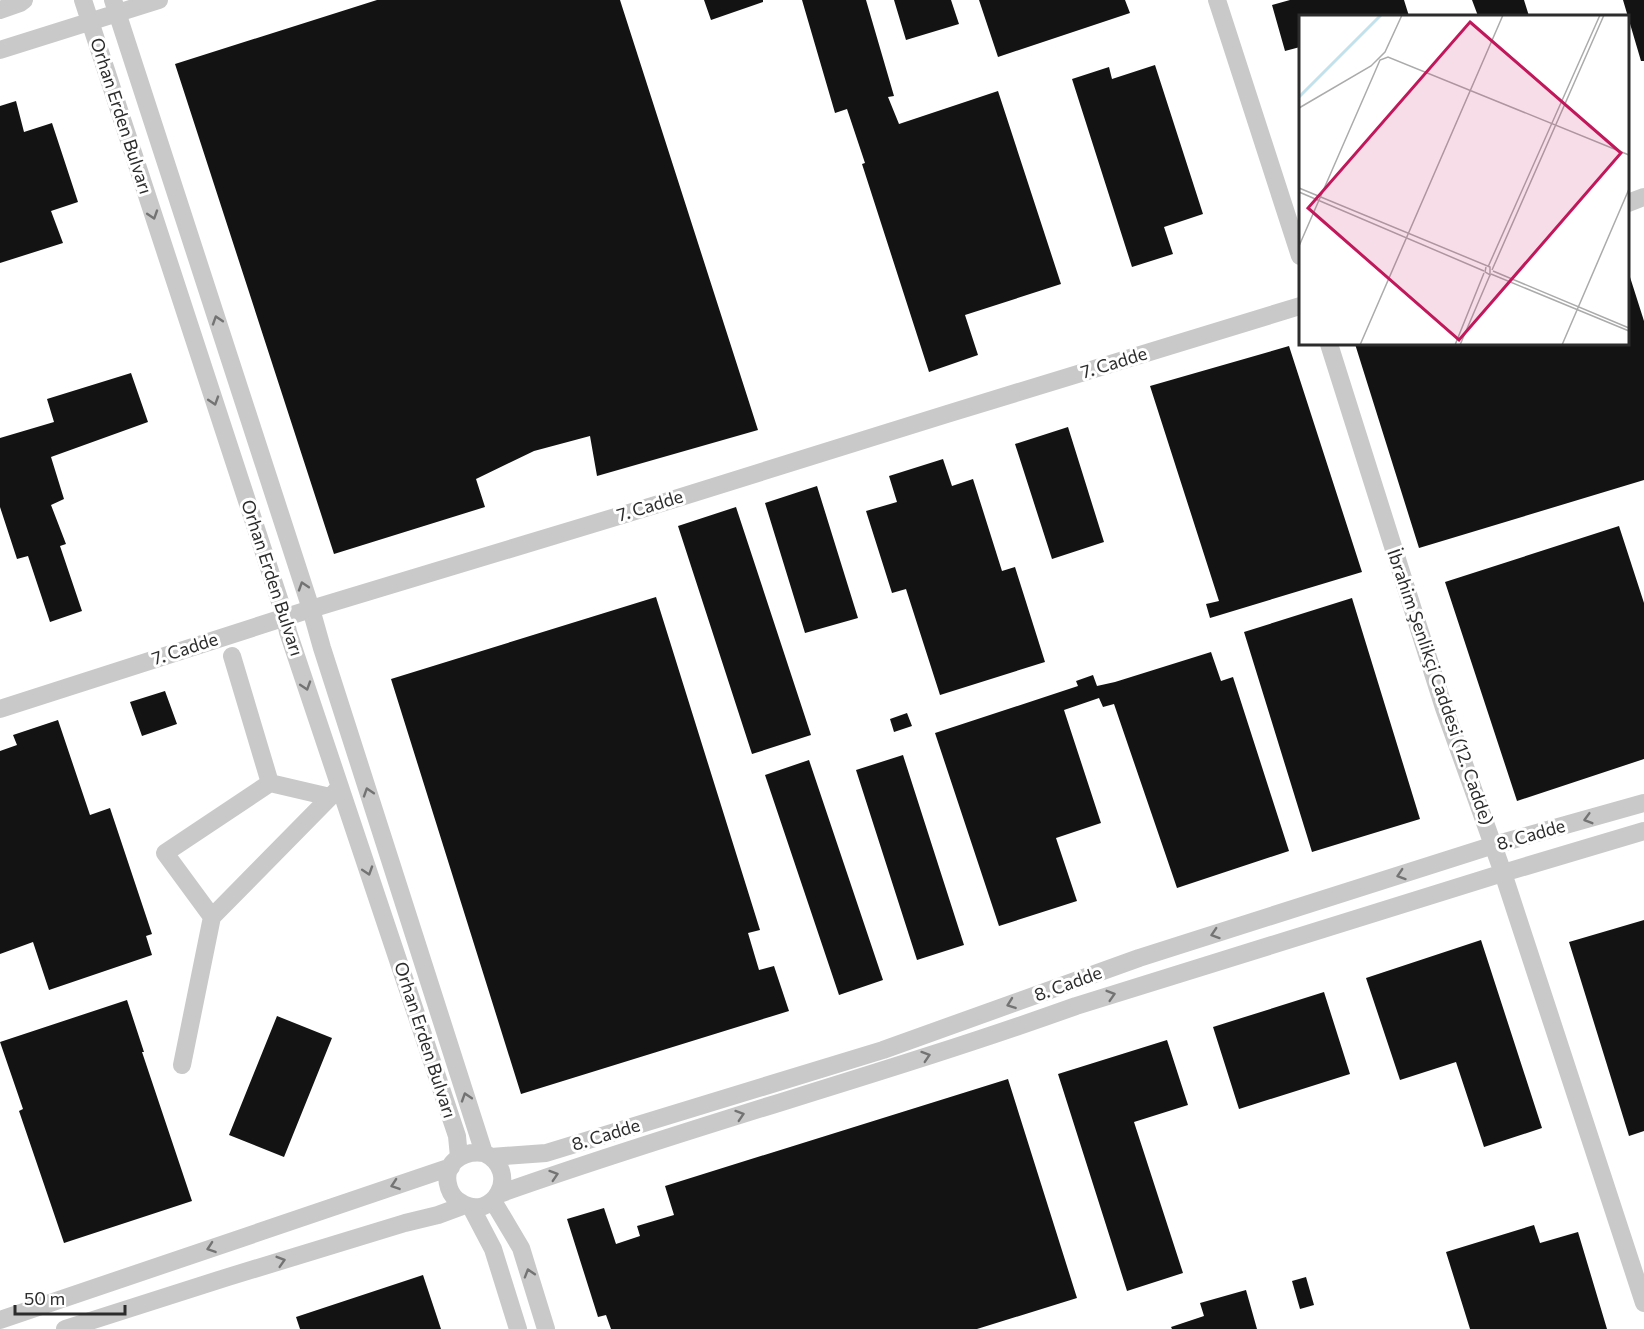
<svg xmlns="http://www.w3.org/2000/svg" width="1644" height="1329" font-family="Commissioner,sans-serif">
  <rect width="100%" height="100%" fill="#fff"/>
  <path fill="#131313" d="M377,0H620L758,430L597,476L590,436L534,451L476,479L485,507L334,554L175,64Z
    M704,0H763V2L711,20Z
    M802,0H866L894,96L888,97L899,124L998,91L1061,284L965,315L978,355L929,372L862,164L865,163L847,109L835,113Z
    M894,0H951L959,24L906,40Z
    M979,0H1125L1130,13L998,57Z
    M1290,0H1404L1409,16H1300V47L1285,51L1272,5Z
    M1472,0H1524L1529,16H1478Z
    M1623,0H1644V61H1641Z
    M1155,65L1203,214L1164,227L1173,254L1132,267L1072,79L1109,67L1112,79Z
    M16,101L24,132L52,123L78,202L51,211L63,243L0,263V106Z
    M1630,277L1644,321V480L1419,548L1355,344H1628V278Z
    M1289,346L1362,572L1210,618L1206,604L1219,601L1150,386Z
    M131,373L148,422L51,457L64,499L51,505L66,544L60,546L82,611L50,622L28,556L17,559L0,507V438L54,422L47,399Z
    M1068,427L1104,542L1052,559L1015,444Z
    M943,459L952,486L973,479L1002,571L1015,567L1045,662L940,695L906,589L892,593L866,511L897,502L889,476Z
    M817,486L858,618L805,633L765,503Z
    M736,507L811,735L752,754L678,526Z
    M1619,526L1644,603V759L1517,801L1445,582Z
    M656,597L760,930L748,933L759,970L774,966L789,1011L521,1094L391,679Z
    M1352,598L1420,819L1312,852L1244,632Z
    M1211,652L1221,681L1233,677L1289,851L1177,888L1114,704L1103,707L1099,698L1064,710L1101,823L1056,838L1077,901L999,926L935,733L1078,686L1076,681L1093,675L1097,686L1115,682Z
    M165,691L177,724L142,736L130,702Z
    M907,713L912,726L894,732L890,719Z
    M58,720L90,815L110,808L152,934L146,936L152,955L49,990L33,942L0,954V751L17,745L13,735Z
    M903,755L964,945L917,960L856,770Z
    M809,760L883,980L839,995L765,775Z
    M1644,920V1131L1629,1136L1569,942Z
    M1481,940L1542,1128L1484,1147L1456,1062L1400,1080L1366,978Z
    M1324,992L1350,1074L1239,1109L1213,1027Z
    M127,1000L144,1052H142L192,1201L64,1243L19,1111L23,1109L0,1042Z
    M277,1016L332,1038L284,1157L229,1135Z
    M1167,1040L1188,1105L1134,1122L1183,1273L1127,1291L1058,1074Z
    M1008,1079L1077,1298L977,1329H611L606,1315L598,1317L567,1219L604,1208L616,1244L640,1236L637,1226L674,1215L665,1186Z
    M1534,1225L1540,1243L1578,1232L1607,1329H1470L1446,1252Z
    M423,1275L441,1329H300L296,1317Z
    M1306,1277L1314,1305L1300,1309L1292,1281Z
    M1246,1290L1257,1329H1172L1171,1327L1204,1316L1200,1303Z"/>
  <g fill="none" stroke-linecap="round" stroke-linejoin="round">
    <path stroke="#c9c9c9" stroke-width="18" d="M83,0L285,617L288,632L457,1136L459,1157
      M113,0L311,609L322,648L484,1153C523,1172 492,1224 460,1202C455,1199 451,1194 449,1188C441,1164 462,1150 484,1153
      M1217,0L1300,256
      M0,10L20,3L24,0
      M0,50L159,0
      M1628,203L1644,197
      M1329,344L1444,708L1503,873L1644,1303
      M232,656L270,783L330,797
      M0,709L311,609L652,506L947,414L1300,306
      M212,917L165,853L270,783
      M182,1065L212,917L340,787
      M491,1157L546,1153L883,1050L1139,958L1494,845L1644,803
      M499,1194C690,1126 886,1074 1076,1006L1503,873L1644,831
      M493,1201L521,1248L546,1329
      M471,1207L493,1249L518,1329
      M0,1320L451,1167
      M65,1329L228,1277L405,1223L438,1215L465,1205"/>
  </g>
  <defs><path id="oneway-chevron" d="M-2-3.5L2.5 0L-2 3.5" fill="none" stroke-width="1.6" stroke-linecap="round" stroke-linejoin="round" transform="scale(1.5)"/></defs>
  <g stroke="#737373">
    <use href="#oneway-chevron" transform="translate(153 215) rotate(72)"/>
    <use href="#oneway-chevron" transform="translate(217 320) rotate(-108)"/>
    <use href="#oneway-chevron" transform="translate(214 401) rotate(72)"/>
    <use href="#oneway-chevron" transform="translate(303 586) rotate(-108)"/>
    <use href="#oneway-chevron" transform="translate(306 686) rotate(72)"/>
    <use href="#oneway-chevron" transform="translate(368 792) rotate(-108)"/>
    <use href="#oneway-chevron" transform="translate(1588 819) rotate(164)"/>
    <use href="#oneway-chevron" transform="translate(368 871) rotate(72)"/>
    <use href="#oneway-chevron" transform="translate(1401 875) rotate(162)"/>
    <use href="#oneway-chevron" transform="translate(1215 934) rotate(162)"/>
    <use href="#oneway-chevron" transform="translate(1111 995) rotate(-17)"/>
    <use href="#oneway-chevron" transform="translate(1011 1004) rotate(160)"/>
    <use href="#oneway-chevron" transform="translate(926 1056) rotate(-18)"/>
    <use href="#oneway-chevron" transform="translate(466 1097) rotate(-108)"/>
    <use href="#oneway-chevron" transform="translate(740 1115) rotate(-18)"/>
    <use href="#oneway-chevron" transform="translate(554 1175) rotate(-18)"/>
    <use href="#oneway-chevron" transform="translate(395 1185) rotate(161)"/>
    <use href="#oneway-chevron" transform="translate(211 1248) rotate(161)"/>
    <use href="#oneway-chevron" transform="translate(281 1261) rotate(-17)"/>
    <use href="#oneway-chevron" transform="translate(529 1273) rotate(-107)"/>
  </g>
  <g text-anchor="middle" stroke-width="6" stroke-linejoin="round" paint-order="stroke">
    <g font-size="18" fill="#2c2c2c" stroke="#fff">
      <text transform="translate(121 116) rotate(72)" y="6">Orhan Erden Bulvarı</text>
      <text transform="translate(1114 363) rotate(-17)" y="6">7. Cadde</text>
      <text transform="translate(650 506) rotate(-17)" y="6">7. Cadde</text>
      <text transform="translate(272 578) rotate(72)" y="6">Orhan Erden Bulvarı</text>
      <text transform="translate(185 649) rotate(-18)" y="6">7. Cadde</text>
      <text transform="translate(1440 687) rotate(71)" y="6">İbrahim Şenlikçi Caddesi (12. Cadde)</text>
      <text transform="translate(1531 835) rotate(-16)" y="6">8. Cadde</text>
      <text transform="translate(1068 984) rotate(-20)" y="6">8. Cadde</text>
      <text transform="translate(425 1040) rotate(72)" y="6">Orhan Erden Bulvarı</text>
      <text transform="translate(606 1135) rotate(-17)" y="6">8. Cadde</text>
    </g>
  </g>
  <g transform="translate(1299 15)">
    <rect width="330" height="330" fill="#fff"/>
    <path fill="none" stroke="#c3e1eb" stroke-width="3" d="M0,82L82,0"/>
    <path fill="none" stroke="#ababab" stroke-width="1.5" d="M0,93L72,51L86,37L103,0M0,173L191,252V260L186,257L187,252M0,177L185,256M0,231L75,59L81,45L89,42L330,140M189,252L301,0M193,255L305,0M194,256L330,313M192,259L330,316M61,330L204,0M156,330L185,258M161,330L191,260M263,330L330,174"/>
    <path fill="#c2185b" fill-opacity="0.15" stroke="#c2185b" stroke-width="3" d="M171,7L322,138L160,325L9,193Z"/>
    <rect width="330" height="330" fill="none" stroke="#2c2c2c" stroke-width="3"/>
  </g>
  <path d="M15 1305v9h110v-9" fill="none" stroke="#2c2c2c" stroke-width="3"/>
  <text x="24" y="1305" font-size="18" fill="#2c2c2c" stroke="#ffffff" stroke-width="4.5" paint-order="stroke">50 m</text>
</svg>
